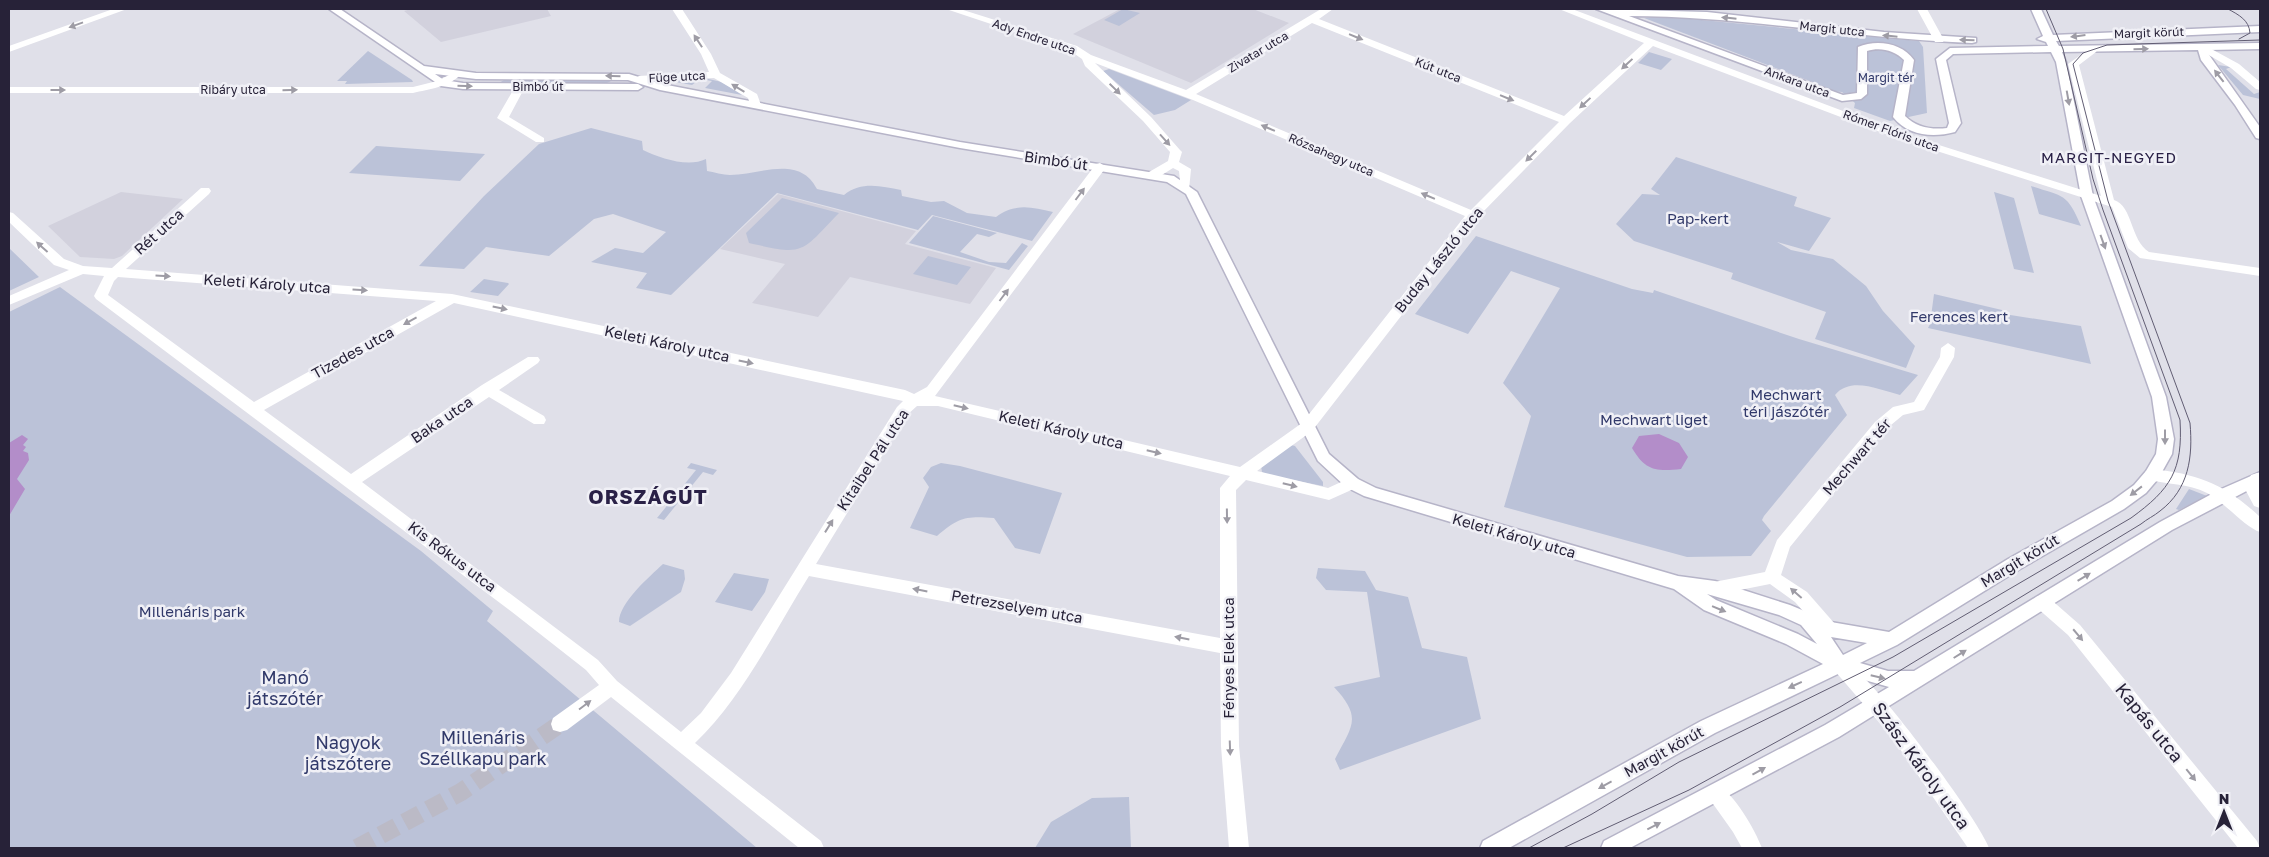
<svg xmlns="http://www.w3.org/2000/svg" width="2269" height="857" font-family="'Golos Text',sans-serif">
  <rect width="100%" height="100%" fill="#e0e0e9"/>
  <path fill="#d2d1dd" d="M411,9H547L551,16L441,42L404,11Z
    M1120,9H1253L1289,23L1191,83L1073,34Z
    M121,192L183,199L122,256L114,259L80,257L48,226Z
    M778,194L916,231L905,244L996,268L970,304L850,277L818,317L752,303L785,264L720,249Z"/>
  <path fill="#bbc2d8" d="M1123,9L1140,13L1119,26L1104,20Z
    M1660,16L1919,41L1923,47L1927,113L1890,121L1854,108L1855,103L1842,92L1830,91L1815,83L1644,18Z
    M368,51L412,80L413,82L345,84L347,81H337Z
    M1649,52L1672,59L1661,70L1638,63Z
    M2218,65L2231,67L2226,69L2254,94L2260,92V99L2243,95Z
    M1109,69L1191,100L1175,110L1154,115L1103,71Z
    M704,78L722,82L742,95L705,88L712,81L700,79L692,85L659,79Z
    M610,79L611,81L605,84L499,83L504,80Z
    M591,128L642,141L643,150C660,158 688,168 706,159L707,171C714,172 723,175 730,175C760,175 799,154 817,189L844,195C861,181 881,186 901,190L902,196L931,202L944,201L967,213L996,217C1015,203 1031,207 1053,212L1032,241L932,215L918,230L777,193L671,295L636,288L647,273L591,262L615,248L643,253L666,232L613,214L594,219L549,256L486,247L464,269L419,266L484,196L539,144Z
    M376,146H377L485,154L460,181L349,173Z
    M1676,157L1797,197L1794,206L1831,218L1809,251L1777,242L1791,250L1833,259L1866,286L1883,311L1915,346L1906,368L1815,339L1826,312L1731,279L1733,273L1634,241L1616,224L1642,194L1660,195L1651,189Z
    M2031,186C2064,197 2067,193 2081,226L2039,214Z
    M1994,192L2014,198L2034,273L2014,269Z
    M782,198L839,213C800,253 806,256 749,243L746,233Z
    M933,216L997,233L989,237L977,234L960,252L989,262L1006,263L1022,243L1028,246L1009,270L909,243Z
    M1476,236L1632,289L1653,293L1654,290L1799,339L1918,375L1900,395C1879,390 1851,376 1835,395L1847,415L1764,516L1762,520L1771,531L1751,556L1687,557L1504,507L1531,416L1503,383L1560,288L1511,271L1468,334L1415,314Z
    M9,248L39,277L9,291Z
    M928,256L971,267L957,285L913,274Z
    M484,279L508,283L509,284L498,296L470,292Z
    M60,287L421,551L493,611L487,621L757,848H9V312Z
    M1934,294L2002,310L2004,314L2081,326L2091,364L1928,328L1930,324Z
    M1291,445L1295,446L1323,482V486L1267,475L1262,472L1261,466Z
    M691,463L717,470L713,475L703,472L664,520L657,518L696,470L687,468Z
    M941,463L960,466L1062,493L1040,554L1015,548L994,518C966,516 959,517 937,536L910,528L929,487L923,478L931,467Z
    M2189,489L2207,496L2179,510L2176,509Z
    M663,564L684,570L685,579L681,592L630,626L619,622C619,603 649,577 663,564Z
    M1318,568L1365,571L1376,590L1408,597L1422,648L1467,657L1481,719L1340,770L1335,759C1352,726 1363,718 1334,687L1380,677L1367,592L1326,590L1316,578Z
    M734,573L769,579L765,592L752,611L715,602Z
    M1129,797L1131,848H1035L1051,822L1092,798Z"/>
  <path fill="#b38dc9" d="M1659,434L1679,443L1688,457L1681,469C1655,472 1645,470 1632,448L1639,436Z
    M22,435L28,439L23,445L26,447L23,451L28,453L29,460L17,479L25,489L9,516V443Z"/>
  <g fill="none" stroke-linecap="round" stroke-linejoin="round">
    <path stroke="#bbbac6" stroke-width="18" stroke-dasharray="18 9" stroke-linecap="butt" d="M357,848L461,792L560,724"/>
    <defs>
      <path id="secondary" d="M329,9H340L424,66L476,73L629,74L662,84L960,142L1174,176L1197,192L1329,454L1358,479L1376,488L1678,576L1715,581L1790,605L1831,622L1889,632L2008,559L2112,501L2134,485L2146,471L2156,454L2158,439L2152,397L2081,196L2056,62L2051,52L1953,54L1946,60L1961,123L1955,132C1933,138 1908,136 1893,117L1904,60C1894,50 1880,47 1867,51V94L1861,99L1842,101L1596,9L1707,12L1884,32L1976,38V42L1972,43C1857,39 1744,16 1629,16L1843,95L1857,93L1858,47C1877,39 1902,43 1914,60L1905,116C1916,127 1931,130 1947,128L1949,123L1936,59L1950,48L2048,46L2046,42L2037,39L2043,36L2031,9H2041L2053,35L2260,26V32L2056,41L2059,46L2260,43V49L2208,50L2207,52L2260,127V139L2256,138L2235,105L2201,60L2198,50L2062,52L2066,62L2093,196L2166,397L2174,439L2172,454L2158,479L2146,493L2124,509L2020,569L1897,645L1860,663L1888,671H1914L2160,522L2219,490L2260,472V484L2172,530L1839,737L1630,848H1601L1604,841L1825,725L1889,687L1840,673L1715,733L1509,848H1480L1483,841L1701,721L1823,664L1786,644L1704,610L1674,589L1364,496L1346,487L1318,461L1186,194L1167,182L960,148L660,90L628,80L476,79L435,74L444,80L463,83L638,84L643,87L638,90L463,89L441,86ZM1707,594L1779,615L1801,625L1817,644L1798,634L1716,600ZM1831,637L1867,643L1843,655Z"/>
    </defs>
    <use href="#secondary" stroke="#b6b4c8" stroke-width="3"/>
    <path fill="#fff" fill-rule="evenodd" d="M113,9H127L9,52V46Z
      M672,9H682L711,54L720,73L757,94L761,105L759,107H751L748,98L714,78L635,81L634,79L639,76L709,72L701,54Z
      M946,9H960L1077,46L1091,55L1186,90L1321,9H1333L1319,19L1564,116L1644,43L1559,9H1572L1904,134L2101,196L2068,64L2092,47L2097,50L2096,52L2079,65L2114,200C2133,206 2130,240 2149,252L2260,268V276L2140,258L2128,248L2112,207L1896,138L1653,46L1570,123L1477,218L1312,431L1257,471L1328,488L1352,477L1358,479L1360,483L1358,487L1329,500L1246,480L1236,490L1239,746L1249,848H1229L1221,746L1220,653L809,576C774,632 743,697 695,743L821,841L824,848H799L611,697L567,730L560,732L553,730L551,724L553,718L599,685L586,670L512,612L96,299L94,296L104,276L83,274L9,305V296L69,270L54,265L9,222V212L13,213L64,259L83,266L112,268L201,188H209L211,191L209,194L126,269L452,294L905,390L914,394L927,387L1096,164L1100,163L1106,167L1104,170L935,396L1240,467L1302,423L1465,216L1193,100L1095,63L1151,117L1180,150L1182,152L1179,162L1191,169L1189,190H1181L1179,171L1173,168L1157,178H1149L1147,175L1149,172L1168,161L1170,152L1143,121L1085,66L1082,59L1069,50ZM1312,23L1559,122L1471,210L1196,94ZM118,277L436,301L254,402L108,295L114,281ZM454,303L903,401L897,407L731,673L701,713L681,732L617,681L598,660L362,482L489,397L534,424H544L546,420L544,416L499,390L538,363L540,360L538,357H528L482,385L351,474L264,410ZM917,406H938L1230,476L1220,488V638L816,564L907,415Z
      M1917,9H1927L1944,40L1943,42H1935Z
      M2204,45L2239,64L2260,82V90L2256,89L2231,68L2200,50V46Z
      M455,72L460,75C449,87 429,89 413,93H9V87H413L437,81Z
      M520,84L525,87L509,117L544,138V142H536L497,118L515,87Z
      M1948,343L1955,348L1954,357L1924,410L1903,415L1885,430L1790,547L1781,575L1807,592L1835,624L1838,629L1835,634L1829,636L1823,634L1795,602L1770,584L1715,595L1709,593L1707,588L1709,583L1765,572L1777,540L1875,422L1893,407L1914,402L1940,357L1941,348Z
      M2152,469C2199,474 2226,485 2260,517V532C2246,528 2224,502 2207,493C2188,483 2167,485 2146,479L2144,475L2146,471Z
      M2257,473L2260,474V508L2254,506L2245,489L2251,475Z
      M2042,595L2048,597L2080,625L2257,841L2260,848H2238L2068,635L2036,607L2033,602L2036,597Z
      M1840,657C1866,667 1978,818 1989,848H1968L1891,736L1834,670L1831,665L1834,660Z
      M1716,785C1734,792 1755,830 1762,848H1742L1733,832L1706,794L1709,788Z"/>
    <use href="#secondary" fill="#fff" fill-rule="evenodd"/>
    <path stroke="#615d73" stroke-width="1" d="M2228,9C2239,15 2249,20 2250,33L2239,39
      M1529,848L1592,814L1679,762L1893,657L2131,518C2171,489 2183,470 2180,420L2103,210L2093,179L2063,49L2046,9
      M1563,848L1689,790L1840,707L2141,524C2147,519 2154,516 2160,511C2189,489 2193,457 2190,423L2108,201L2073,64L2083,53L2107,45L2260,40"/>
  </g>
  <defs><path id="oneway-solid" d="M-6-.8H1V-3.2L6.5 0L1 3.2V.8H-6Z" transform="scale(1.25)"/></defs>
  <g fill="#9e9ca5">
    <use href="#oneway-solid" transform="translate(1729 18) rotate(-174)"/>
    <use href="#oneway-solid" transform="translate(76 25) rotate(160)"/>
    <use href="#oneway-solid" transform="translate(1890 36) rotate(-174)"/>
    <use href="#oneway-solid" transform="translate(2078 36) rotate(173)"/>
    <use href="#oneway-solid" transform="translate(1356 37) rotate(22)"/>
    <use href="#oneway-solid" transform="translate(1967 40) rotate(-179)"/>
    <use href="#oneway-solid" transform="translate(698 41) rotate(-123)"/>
    <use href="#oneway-solid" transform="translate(2141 49) rotate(-1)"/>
    <use href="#oneway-solid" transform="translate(1627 64) rotate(137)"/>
    <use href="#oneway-solid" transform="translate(613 76) rotate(-179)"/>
    <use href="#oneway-solid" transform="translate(2219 76) rotate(-128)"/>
    <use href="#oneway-solid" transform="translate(465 86) rotate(2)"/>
    <use href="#oneway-solid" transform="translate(738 88) rotate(-149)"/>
    <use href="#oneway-solid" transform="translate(1115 89) rotate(44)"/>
    <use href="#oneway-solid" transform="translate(58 90)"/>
    <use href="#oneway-solid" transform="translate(290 90) rotate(-1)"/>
    <use href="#oneway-solid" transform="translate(1507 98) rotate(22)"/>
    <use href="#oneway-solid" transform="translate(2068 98) rotate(80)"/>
    <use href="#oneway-solid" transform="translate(1585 103) rotate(137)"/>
    <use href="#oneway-solid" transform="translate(1268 128) rotate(-157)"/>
    <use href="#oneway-solid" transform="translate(1165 140) rotate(48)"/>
    <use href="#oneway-solid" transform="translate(1531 156) rotate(135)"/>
    <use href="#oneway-solid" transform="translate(1080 194) rotate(-53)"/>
    <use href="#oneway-solid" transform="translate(1428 196) rotate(-157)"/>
    <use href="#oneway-solid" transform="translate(2103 242) rotate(70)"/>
    <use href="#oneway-solid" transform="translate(42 247) rotate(-138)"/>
    <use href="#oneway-solid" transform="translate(163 276) rotate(4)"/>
    <use href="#oneway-solid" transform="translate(360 290) rotate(4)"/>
    <use href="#oneway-solid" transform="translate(1004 295) rotate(-53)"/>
    <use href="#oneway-solid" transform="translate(500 308) rotate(12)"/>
    <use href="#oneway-solid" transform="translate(410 321) rotate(151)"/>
    <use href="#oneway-solid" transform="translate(746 362) rotate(12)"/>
    <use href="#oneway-solid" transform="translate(961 407) rotate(13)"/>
    <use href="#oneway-solid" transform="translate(2165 437) rotate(90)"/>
    <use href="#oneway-solid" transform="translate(1154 452) rotate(13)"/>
    <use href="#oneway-solid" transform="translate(1290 485) rotate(14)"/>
    <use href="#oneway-solid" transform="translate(2136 491) rotate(142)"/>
    <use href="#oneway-solid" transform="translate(1227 516) rotate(89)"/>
    <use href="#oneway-solid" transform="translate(829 526) rotate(-58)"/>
    <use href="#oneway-solid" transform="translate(2084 577) rotate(-31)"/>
    <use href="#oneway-solid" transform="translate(920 590) rotate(-169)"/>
    <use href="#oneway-solid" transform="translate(1796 593) rotate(-139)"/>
    <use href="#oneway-solid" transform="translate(1719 609) rotate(22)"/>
    <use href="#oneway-solid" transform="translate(2078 635) rotate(50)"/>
    <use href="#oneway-solid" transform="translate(1182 638) rotate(-169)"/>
    <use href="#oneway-solid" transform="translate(1960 654) rotate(-32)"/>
    <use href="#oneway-solid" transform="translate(1878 677) rotate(13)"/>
    <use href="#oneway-solid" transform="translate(1795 685) rotate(155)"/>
    <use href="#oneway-solid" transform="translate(585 705) rotate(-37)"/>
    <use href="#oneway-solid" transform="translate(1230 748) rotate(88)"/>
    <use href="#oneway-solid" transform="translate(1759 771) rotate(-29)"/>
    <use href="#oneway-solid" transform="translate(2191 775) rotate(51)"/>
    <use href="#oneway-solid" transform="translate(1605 785) rotate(151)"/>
    <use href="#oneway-solid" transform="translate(1654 826) rotate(-27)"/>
  </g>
  <g text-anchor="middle" stroke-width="5" stroke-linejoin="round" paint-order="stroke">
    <g font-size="12" fill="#272238" stroke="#f0f0f6">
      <text transform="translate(1832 29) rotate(6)" y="4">Margit utca</text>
      <text transform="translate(2149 33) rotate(-2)" y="4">Margit körút</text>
      <text transform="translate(1034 37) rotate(19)" y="4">Ady Endre utca</text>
      <text transform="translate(1258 52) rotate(-31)" y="4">Zivatar utca</text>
      <text transform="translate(1438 70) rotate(22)" y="4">Kút utca</text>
      <text transform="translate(677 77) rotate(-3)" y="4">Füge utca</text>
      <text transform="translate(1797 82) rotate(20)" y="4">Ankara utca</text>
      <text x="538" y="91">Bimbó út</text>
      <text x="233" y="94">Ribáry utca</text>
      <text transform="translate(1891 131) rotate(20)" y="4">Rómer Flóris utca</text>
      <text transform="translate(1331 155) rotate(23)" y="4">Rózsahegy utca</text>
    </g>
    <g font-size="12" fill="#31396a" stroke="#f0f0f6">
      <text x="1886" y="82">Margit tér</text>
    </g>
    <g font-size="15" letter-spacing="1" fill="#2a2147" stroke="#f0f0f6">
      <text x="2109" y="163">MARGIT-NEGYED</text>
    </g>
    <g font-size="15" fill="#272238" stroke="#f0f0f6">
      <text transform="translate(1056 161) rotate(8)" y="5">Bimbó út</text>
      <text transform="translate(159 232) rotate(-42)" y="5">Rét utca</text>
      <text transform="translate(1439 260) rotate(-51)" y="5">Buday László utca</text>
      <text transform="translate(267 284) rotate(4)" y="5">Keleti Károly utca</text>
      <text transform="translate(667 344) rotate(12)" y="5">Keleti Károly utca</text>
      <text transform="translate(353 353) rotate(-29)" y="5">Tizedes utca</text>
      <text transform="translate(442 420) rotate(-34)" y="5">Baka utca</text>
      <text transform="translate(1061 430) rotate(13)" y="5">Keleti Károly utca</text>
      <text transform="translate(1857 457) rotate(-49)" y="5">Mechwart tér</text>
      <text transform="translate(873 460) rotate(-57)" y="5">Kitaibel Pál utca</text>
      <text transform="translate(1514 536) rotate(16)" y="5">Keleti Károly utca</text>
      <text transform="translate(452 557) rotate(37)" y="5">Kis Rókus utca</text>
      <text transform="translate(2020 561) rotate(-31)" y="5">Margit körút</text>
      <text transform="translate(1017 607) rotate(10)" y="5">Petrezselyem utca</text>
      <text transform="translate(1229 658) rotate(-90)" y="5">Fényes Elek utca</text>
      <text transform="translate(1664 752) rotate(-29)" y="5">Margit körút</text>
    </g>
    <g font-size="15" fill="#31396a" stroke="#f0f0f6">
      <text x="1698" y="224">Pap-kert</text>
      <text x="1959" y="322">Ferences kert</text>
      <text x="1786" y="400">Mechwart<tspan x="1786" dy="17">téri jászótér</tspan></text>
      <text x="1654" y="425">Mechwart liget</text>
      <text x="192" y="617">Millenáris park</text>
    </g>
    <g font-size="18" fill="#31396a" stroke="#f0f0f6">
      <text x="285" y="684">Manó<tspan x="285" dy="21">játszótér</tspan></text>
      <text x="483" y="744">Millenáris<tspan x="483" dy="21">Széllkapu park</tspan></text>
      <text x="348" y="749">Nagyok<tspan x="348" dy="21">játszótere</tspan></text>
    </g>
    <g font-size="18" fill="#272238" stroke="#f0f0f6">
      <text transform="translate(2149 723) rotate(51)" y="6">Kapás utca</text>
      <text transform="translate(1921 766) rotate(54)" y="6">Szász Károly utca</text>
    </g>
    <g font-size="20" font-weight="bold" letter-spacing="1" fill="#2a2147" stroke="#f0f0f6">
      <text x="648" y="504">ORSZÁGÚT</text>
    </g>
  </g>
  <rect width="2269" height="857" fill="none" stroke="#272238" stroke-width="20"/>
  <g transform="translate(2224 812)" stroke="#f0f0f6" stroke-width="4" paint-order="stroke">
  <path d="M0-4L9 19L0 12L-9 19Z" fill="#272238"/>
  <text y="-8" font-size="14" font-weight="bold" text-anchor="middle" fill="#272238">N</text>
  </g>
</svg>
